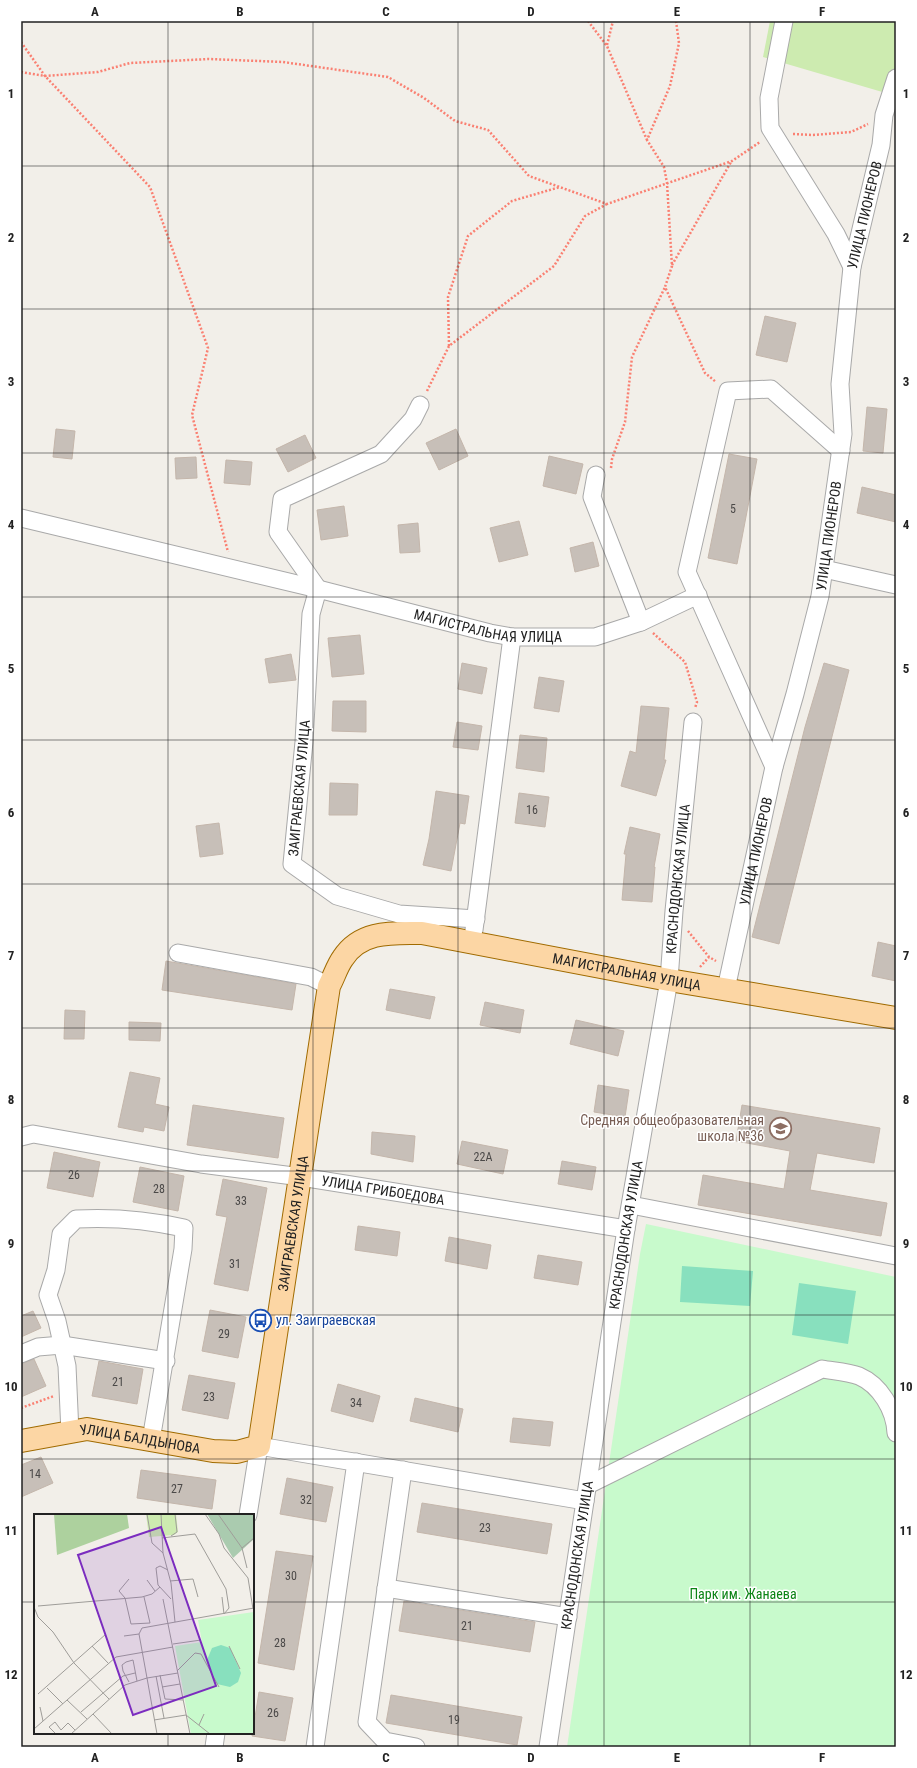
<svg xmlns="http://www.w3.org/2000/svg" width="917" height="1768" font-family="'Roboto Condensed',sans-serif">
  <rect width="100%" height="100%" fill="#f2efe9"/>
  <path fill="#cdebb0" d="M770,21H896V96L763,57Z"/>
  <path fill="#c8facc" d="M646,1224L896,1277V1747H567L640,1254Z"/>
  <path fill="#88e0be" d="M682,1266L753,1271L750,1306L680,1302Z
    M799,1283L856,1291L848,1344L792,1335Z"/>
  <path fill="#c7bfb8" stroke="#c4b6ab" d="M765,316L796,323L787,362L756,355Z
    M867,407L887,409L883,453L863,451Z
    M56,429L75,431L72,459L53,457Z
    M456,429L468,456L439,470L426,443Z
    M305,435L316,458L288,472L276,449Z
    M729,454L757,459L737,564L708,558Z
    M549,456L583,464L576,494L543,486Z
    M196,457L197,478L176,479L175,458Z
    M226,460L252,462L250,485L224,483Z
    M862,487L896,495V522L857,513Z
    M344,506L348,536L321,540L317,510Z
    M519,521L528,555L499,562L490,528Z
    M418,523L420,552L400,553L398,525Z
    M593,542L599,566L575,572L570,548Z
    M360,635L364,674L332,677L328,638Z
    M291,654L296,680L269,683L265,659Z
    M462,663L487,668L482,694L458,689Z
    M824,663L849,670L779,944L752,937L805,727Z
    M539,677L564,681L559,712L534,708Z
    M333,701H366V732L332,731Z
    M641,706L669,708L664,760H666L656,796L621,786L630,751L636,753Z
    M457,722L482,726L478,750L453,747Z
    M520,735L547,738L544,772L516,768Z
    M330,783L358,784L357,815H329Z
    M436,791L469,796L465,824L460,823L451,871L423,865L429,839Z
    M519,793L549,797L545,827L515,823Z
    M219,823L223,854L200,857L196,826Z
    M630,827L660,834L654,867H655L652,902L622,900L626,854H624Z
    M878,942L896,946V981L872,976Z
    M166,961L296,984L292,1010L162,990Z
    M390,989L435,997L430,1019L386,1010Z
    M485,1002L524,1010L520,1033L480,1025Z
    M65,1010L85,1011L84,1039H64Z
    M576,1020L624,1031L618,1056L570,1044Z
    M129,1022L161,1023L160,1041L129,1040Z
    M130,1072L160,1078L155,1104L169,1107L164,1131L144,1127L143,1132L118,1127Z
    M598,1085L629,1090L625,1117L594,1112Z
    M193,1105L284,1118L278,1158L187,1145Z
    M742,1105L880,1128L874,1163L817,1153L810,1190L887,1203L881,1236L698,1205L703,1175L784,1189L790,1151L736,1141Z
    M372,1132L415,1136L413,1162L371,1154Z
    M462,1141L508,1150L503,1174L457,1164Z
    M54,1152L100,1162L93,1197L47,1188Z
    M562,1161L596,1167L592,1190L558,1184Z
    M140,1167L184,1176L178,1211L133,1202Z
    M223,1179L267,1188L248,1291L214,1284L227,1217L216,1215Z
    M358,1226L400,1232L397,1256L355,1250Z
    M449,1237L491,1245L487,1269L445,1261Z
    M538,1255L582,1262L578,1285L534,1278Z
    M210,1310L246,1317L238,1358L202,1351Z
    M33,1311L41,1328L21,1337V1316Z
    M34,1359L46,1386L21,1397V1364Z
    M99,1361L143,1369L137,1404L92,1396Z
    M189,1375L235,1383L228,1419L182,1410Z
    M338,1384L380,1396L373,1422L331,1411Z
    M415,1398L463,1409L458,1432L410,1421Z
    M513,1418L553,1422L550,1446L510,1442Z
    M41,1457L53,1483L21,1497V1465Z
    M141,1470L216,1480L212,1509L137,1498Z
    M287,1478L333,1487L326,1522L280,1514Z
    M422,1503L552,1524L547,1554L417,1532Z
    M276,1551L313,1556L294,1670L258,1663Z
    M404,1601L535,1622L530,1652L399,1631Z
    M259,1692L293,1698L285,1741L252,1736Z
    M391,1695L522,1717L517,1745L386,1723Z"/>
  <g fill="none" stroke-linecap="round" stroke-linejoin="round">
    <defs>
      <g id="minor">
        <path d="M784,21L769,98L770,128L836,234L852,267"/>
        <path d="M420,405L413,419L381,454L282,499L278,532L318,589L311,614L304,742L292,864L337,896L399,914L476,919"/>
        <path d="M596,475L592,497L641,622"/>
        <path id="s1" d="M21,518L318,589L490,633L512,637H595L641,622L698,595"/>
        <path d="M824,569L896,585"/>
        <path d="M774,767L687,572L728,391L771,389L841,451"/>
        <path d="M474,930L512,637"/>
        <path d="M178,953L311,977L329,986"/>
        <path id="s2" d="M726,989L774,767L795,694L820,596L843,434L840,384L852,267L881,145L884,115L896,78"/>
        <path id="s3" d="M21,1137L33,1134L201,1164L301,1177L626,1229"/>
        <path d="M631,1205L896,1256"/>
        <path d="M21,1354L38,1347L62,1345L166,1361"/>
        <path d="M70,1433L67,1366L57,1321L48,1295L56,1270L61,1234L76,1219C112,1217 148,1220 184,1228L183,1249L151,1440"/>
        <path d="M403,1470L367,1722L385,1741L416,1747"/>
        <path d="M588,1485L822,1369C833,1371 848,1372 859,1376C880,1385 895,1410 896,1433"/>
        <path d="M248,1515L259,1446L585,1501"/>
        <path d="M386,1588L568,1617"/>
        <path d="M214,1747L216,1733"/>
        <path d="M315,1747L356,1462"/>
        <path id="s4" d="M548,1747L626,1229L669,980L674,911L693,722"/>
      </g>
      <g id="major">
        <path id="s5" d="M21,1441L87,1429L213,1451L237,1452L259,1446L329,986C334,977 337,966 343,958C361,930 393,933 422,933L669,980L896,1018"/>
      </g>
    </defs>
    <use href="#minor" stroke="#a9a9a9" stroke-width="19"/>
    <use href="#major" stroke="#a06b00" stroke-width="24"/>
    <path stroke="#fa8072" stroke-width="2.5" stroke-dasharray="2 2" stroke-linecap="butt" d="M588,21L607,46L647,140
      M676,21L679,43L670,86L647,140L664,167L667,183L672,266L665,287L705,373L716,382
      M21,42L45,76L150,187L208,348L192,415L228,552
      M607,45L613,21
      M21,72L45,76L98,72L130,63L209,59L283,62L388,77L424,98L455,121L488,130L529,176L607,204L732,161L760,142
      M793,134L813,135L851,132L868,124
      M672,265L731,162
      M449,346L448,297L468,236L512,201L560,187
      M427,391L449,346L554,266L585,216L607,204
      M611,468L612,459L625,422L632,357L665,287
      M653,633L685,662L697,702L695,708
      M688,931L709,957L716,961
      M700,967L709,957
      M21,1408L54,1396"/>
    <use href="#minor" stroke="#fff" stroke-width="17"/>
    <use href="#major" stroke="#fcd6a4" stroke-width="22"/>
  </g>
  <path fill="none" stroke="#222" stroke-width="1" stroke-opacity="0.55" d="M168,21V1515M313,21V1747M458,21V1747M604,21V1747M750,21V1747M21,166H896M21,309H896M21,453H896M21,597H896M21,740H896M21,884H896M21,1028H896M21,1171H896M21,1315H896M21,1459H896M21,1602H35M253,1602H896M168,1733V1747"/>
  <defs>
    <symbol id="school-ring" viewBox="-11 -11 22 22"><circle r="9.5" fill="#fff" stroke="#8d6e63" stroke-width="1.5"/><path d="M0-5L7-2L0 1L-7-2ZM-4 1L0 2.5L4 1V4Q0 6-4 4Z" fill="#8d6e63"/></symbol>
    <symbol id="bus-ring" viewBox="-11 -11 22 22"><circle r="9.5" fill="#fff" stroke="#1a4fb4" stroke-width="1.5"/><path d="M-5-6H5V4H4V6H2V4H-2V6H-4V4H-5ZM-3.5-4V0h7V-4ZM-3.5 1.2v1.5H-2V1.2ZM2 1.2v1.5H3.5V1.2Z" fill="#1a4fb4"/></symbol>
  </defs>
  <g fill-rule="evenodd">
    <use href="#school-ring" x="768" y="1116" width="25" height="25"/>
    <use href="#bus-ring" x="248" y="1308" width="25" height="25"/>
  </g>
  <g text-anchor="middle" stroke-width="3" stroke-linejoin="round" paint-order="stroke">
    <g font-size="12" fill="#4b4948">
      <text x="733" y="513">5</text>
      <text x="532" y="814">16</text>
      <text x="483" y="1161">22А</text>
      <text x="74" y="1179">26</text>
      <text x="159" y="1193">28</text>
      <text x="241" y="1205">33</text>
      <text x="235" y="1268">31</text>
      <text x="224" y="1338">29</text>
      <text x="118" y="1386">21</text>
      <text x="209" y="1401">23</text>
      <text x="356" y="1407">34</text>
      <text x="35" y="1478">14</text>
      <text x="177" y="1493">27</text>
      <text x="306" y="1504">32</text>
      <text x="485" y="1532">23</text>
      <text x="291" y="1580">30</text>
      <text x="467" y="1630">21</text>
      <text x="280" y="1647">28</text>
      <text x="273" y="1717">26</text>
      <text x="454" y="1724">19</text>
    </g>
    <g font-size="14" fill="#222" stroke="#fff">
      <text dy="5" stroke="none"><textPath href="#s2" startOffset="789">УЛИЦА ПИОНЕРОВ</textPath></text>
      <text dy="5" stroke="none"><textPath href="#s2" startOffset="465">УЛИЦА ПИОНЕРОВ</textPath></text>
      <text dy="5" stroke="none"><textPath href="#s1" startOffset="480">МАГИСТРАЛЬНАЯ УЛИЦА</textPath></text>
      <text transform="translate(299 788) rotate(-85)" y="5">ЗАИГРАЕВСКАЯ УЛИЦА</text>
      <text dy="5" stroke="none"><textPath href="#s2" startOffset="141">УЛИЦА ПИОНЕРОВ</textPath></text>
      <text dy="5" stroke="none"><textPath href="#s4" startOffset="878">КРАСНОДОНСКАЯ УЛИЦА</textPath></text>
      <text dy="5" stroke="none"><textPath href="#s5" startOffset="1034">МАГИСТРАЛЬНАЯ УЛИЦА</textPath></text>
      <text dy="5" stroke="none"><textPath href="#s3" startOffset="367">УЛИЦА ГРИБОЕДОВА</textPath></text>
      <text dy="5" stroke="none"><textPath href="#s5" startOffset="467">ЗАИГРАЕВСКАЯ УЛИЦА</textPath></text>
      <text dy="5" stroke="none"><textPath href="#s4" startOffset="518">КРАСНОДОНСКАЯ УЛИЦА</textPath></text>
      <text dy="5" stroke="none"><textPath href="#s5" startOffset="121">УЛИЦА БАЛДЫНОВА</textPath></text>
      <text dy="5" stroke="none"><textPath href="#s4" startOffset="194">КРАСНОДОНСКАЯ УЛИЦА</textPath></text>
    </g>
    <g font-size="14" fill="#785e54" stroke="#fff" text-anchor="end">
      <text x="764" y="1125">Средняя общеобразовательная<tspan x="764" dy="16">школа №36</tspan></text>
    </g>
    <g font-size="14" fill="#164399" stroke="#fff" text-anchor="start">
      <text x="276" y="1325">ул. Заиграевская</text>
    </g>
    <g font-size="14" fill="#0c8416" stroke="#fff">
      <text x="743" y="1599">Парк им. Жанаева</text>
    </g>
  </g>
  <g transform="translate(34 1514)">
    <rect width="220" height="220" fill="#f2efe9"/>
    <path d="M112,0H142L144,18L140,21L115,23Z" fill="#cdebb0"/>
    <path d="M20,0H93L95,14L23,41Z" fill="#add19e"/>
    <path d="M173,0H220V25L199,44Z" fill="#aacbaf"/>
    <path d="M220,98V220H157L141,132L168,128L164,106Z" fill="#c8facc"/>
    <path d="M187,131L196,134L207,159L204,168L196,173L183,170L173,146L178,134Z" fill="#88e0be"/>
    <path fill="none" stroke="#9f9d99" stroke-width="1" d="M113,0L118,29L129,39M127,0L129,39L137,69L141,108M171,0L185,20L190,34L214,64L219,95M184,0L208,34M137,22L143,18L141,0M128,24L161,20L192,75L195,94L190,100M213,54L208,34L220,24M134,56L126,52L122,54L124,71L137,85M95,65L85,77L91,84L97,110L116,109M113,66L121,77M136,67L159,65L164,83M110,83L116,109M188,83L190,100M129,85L156,220M4,92L108,83L118,80L126,73M0,93L4,103L19,118L40,149L75,185M90,122L105,120M139,130L167,126M58,132L74,149M195,132L206,155M143,157L161,139L167,140L185,173M126,161L131,185L149,186M122,162L130,204M95,168L89,157L88,151L92,148L99,146L103,167M128,173L146,170M13,174L29,190M4,180L72,120M33,186L53,205M6,193L9,207M47,198L89,162L101,159M59,200L78,220M120,206L152,201L176,220M165,211L170,200M0,215L82,143L139,133M22,220L15,213L21,208L27,216L34,209L41,216M37,220L91,171L113,164L105,120L108,114L220,94M123,220L113,164L144,159"/>
    <path fill="#7b2cbf" fill-opacity="0.15" stroke="#7b2cbf" stroke-width="2" d="M127,13L182,172L99,201L44,41Z"/>
    <rect width="220" height="220" fill="none" stroke="#222" stroke-width="2"/>
  </g>
  <rect width="917" height="1768" fill="none" stroke="#ffffff" stroke-width="44"/>
  <rect x="22" y="22" width="873" height="1724" fill="none" stroke="#222" stroke-width="1.5"/>
  <g font-size="13" text-anchor="middle" font-weight="bold" fill="#222">
    <text x="95" y="16">A</text>
    <text x="240" y="16">B</text>
    <text x="386" y="16">C</text>
    <text x="531" y="16">D</text>
    <text x="677" y="16">E</text>
    <text x="822" y="16">F</text>
    <text x="11" y="98">1</text>
    <text x="906" y="98">1</text>
    <text x="11" y="242">2</text>
    <text x="906" y="242">2</text>
    <text x="11" y="386">3</text>
    <text x="906" y="386">3</text>
    <text x="11" y="529">4</text>
    <text x="906" y="529">4</text>
    <text x="11" y="673">5</text>
    <text x="906" y="673">5</text>
    <text x="11" y="817">6</text>
    <text x="906" y="817">6</text>
    <text x="11" y="960">7</text>
    <text x="906" y="960">7</text>
    <text x="11" y="1104">8</text>
    <text x="906" y="1104">8</text>
    <text x="11" y="1248">9</text>
    <text x="906" y="1248">9</text>
    <text x="11" y="1391">10</text>
    <text x="906" y="1391">10</text>
    <text x="11" y="1535">11</text>
    <text x="906" y="1535">11</text>
    <text x="11" y="1679">12</text>
    <text x="906" y="1679">12</text>
    <text x="95" y="1762">A</text>
    <text x="240" y="1762">B</text>
    <text x="386" y="1762">C</text>
    <text x="531" y="1762">D</text>
    <text x="677" y="1762">E</text>
    <text x="822" y="1762">F</text>
  </g>
</svg>
